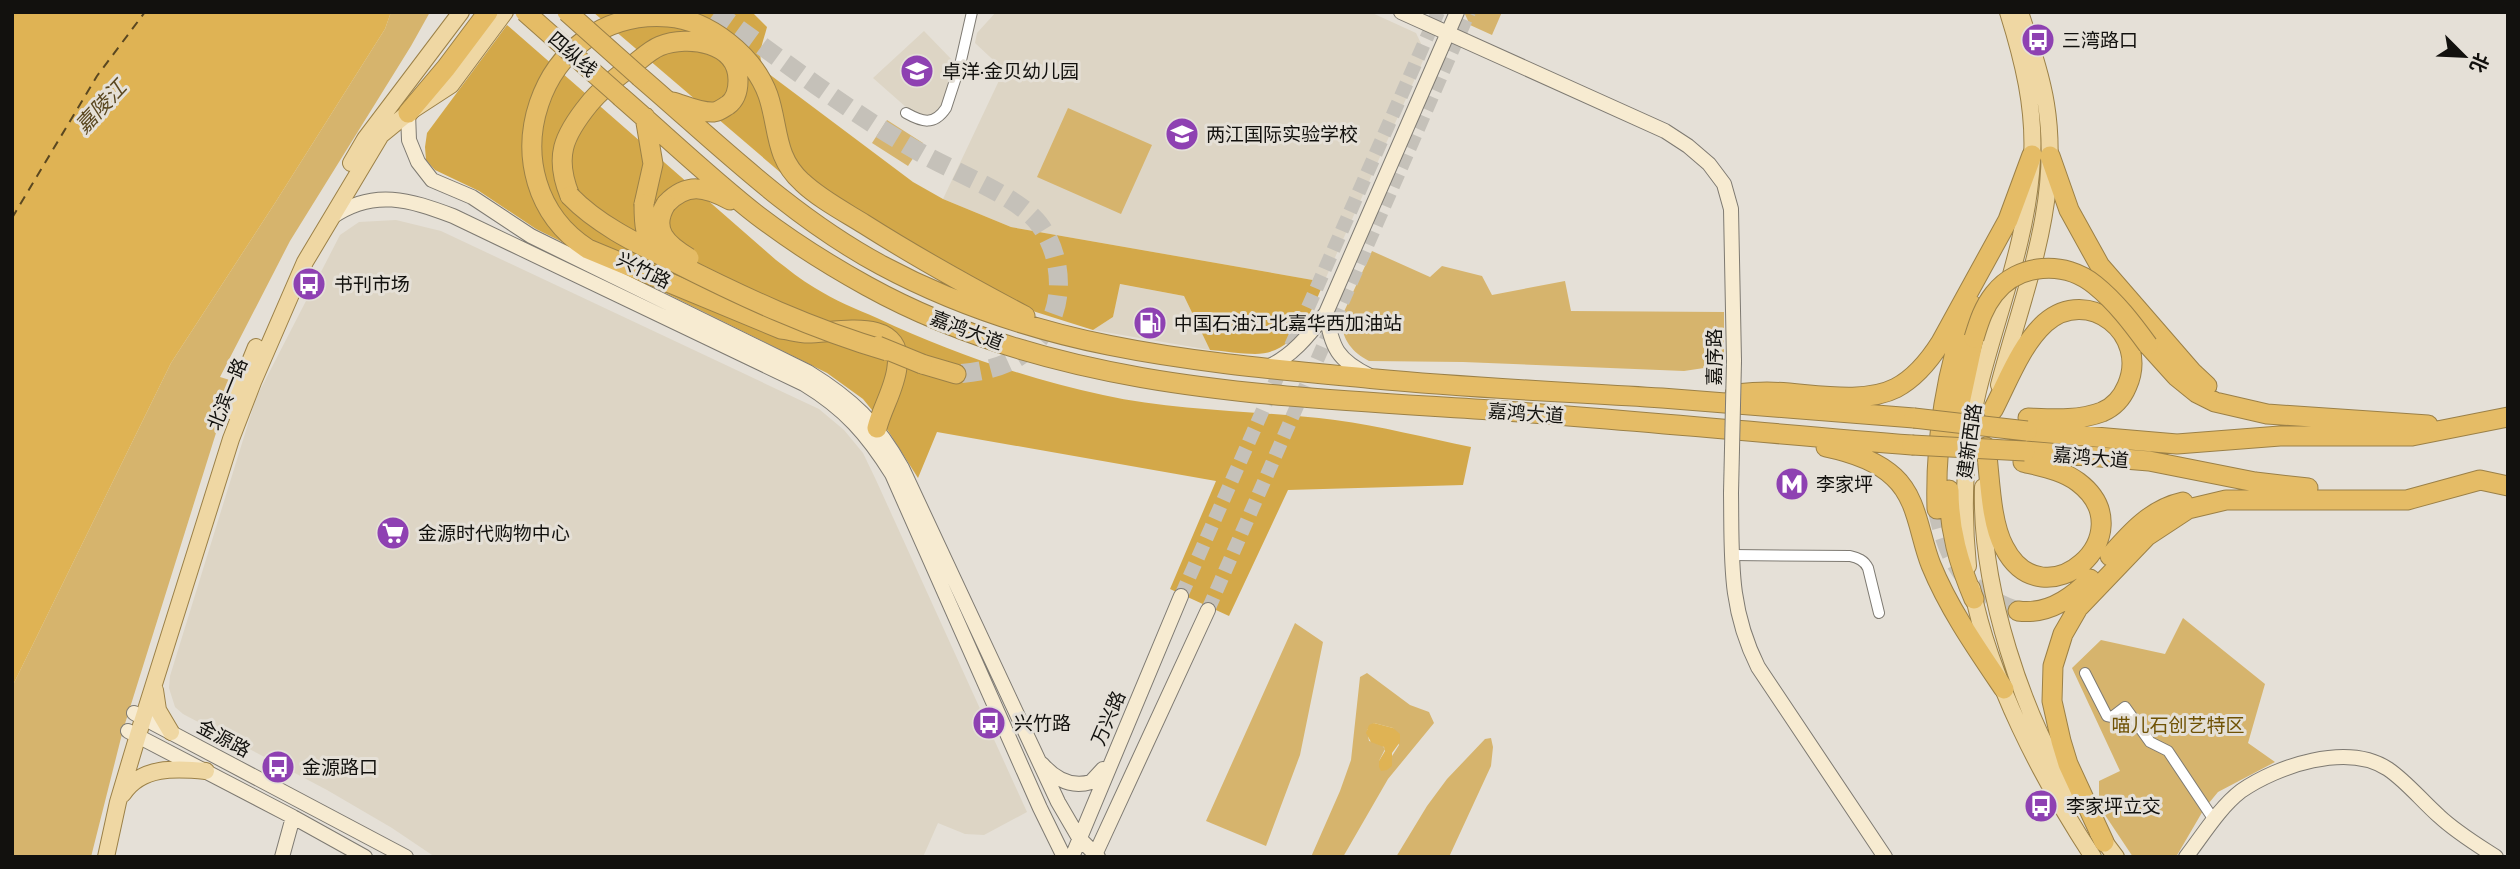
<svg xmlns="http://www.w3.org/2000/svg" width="2520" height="869" font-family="Barlow,'Noto Sans SC',sans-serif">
  <rect width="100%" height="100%" fill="#e5e0d7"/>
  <path fill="#ddd5c5" d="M996,12H1370L1416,33L1426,54L1324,282L1011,227L943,199L1004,70L975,43L977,33Z
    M924,31L955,63L941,106L932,115L925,116L907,108L873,78Z
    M396,220L441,231L819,409L844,430L863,453L876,480L1027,812L984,835L965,834L938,823L923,857H435L392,828L327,790L183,714L175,707L169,688L170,676L256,398L340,235L359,222Z
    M1119,284L1184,296L1210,350L1093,330L1113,317Z"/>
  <path fill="#d6b46d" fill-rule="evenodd" d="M391,12H430L411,46L290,241L220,377L236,382L216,433L123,730L91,857H12V687L171,363L275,203L385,29Z
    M1464,12H1502L1492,35L1470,25Z
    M1068,108L1152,145L1121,214L1037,177Z
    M887,120L923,143L908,166L872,143Z
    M1372,251L1430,277L1442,266L1482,276L1492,295L1565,281L1571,311L1724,312V365L1684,371L1463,362L1369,361C1351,352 1340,337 1342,316Z
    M2183,618L2265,684L2248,743L2275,762L2218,792L2204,809L2176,857H2133L2099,806V781L2120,771L2072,668L2101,640L2165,654Z
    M1295,623L1323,642L1300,755L1266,846L1206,821Z
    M1367,673L1410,705L1429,712L1434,723L1388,779L1343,857H1311L1340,791L1351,760L1360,677ZM1374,723L1393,728L1399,745L1392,756L1379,761L1385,749L1381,744L1369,741L1367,730Z
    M1491,738L1493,747L1491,766L1449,857H1396L1427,806L1447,779L1485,739Z"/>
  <path fill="#d3a849" d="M593,12H752L767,27C762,47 754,58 769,74L913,182L943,199L1011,227L1324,282C1311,313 1295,354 1255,354C1240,354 1225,351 1210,350L1184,296L1120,284L1113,317L1093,330L1014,305L801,190Z
    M507,25L776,260C788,269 801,280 815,288C834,300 856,309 877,318C949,352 1025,378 1103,395C1179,412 1258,410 1335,420C1381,426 1426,438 1471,447L1463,485L1288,490L1229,616L1170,589L1216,481L937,432L918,478L885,426L863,399L827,373L536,229L479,191L435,170L426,160L425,147L427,133Z"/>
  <path fill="#dfb354" d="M12,12H391L385,29L275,203L171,363L12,687Z
    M1374,723L1393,728L1400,734V742L1392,753V766L1387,770L1381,771L1379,767V761L1385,751L1384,747L1371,742L1366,733L1369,725Z"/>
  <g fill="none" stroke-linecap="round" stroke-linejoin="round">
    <path stroke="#5a4720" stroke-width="2" stroke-dasharray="9 7" stroke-linecap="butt" d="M12,218L97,76L145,12"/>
    <path stroke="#c5c1b9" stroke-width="14" stroke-dasharray="14 7" stroke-linecap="butt" d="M1181,596L1438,12
      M1208,610L1469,12"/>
    <path stroke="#c5c1b9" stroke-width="19" stroke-dasharray="19 10" stroke-linecap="butt" d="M715,12C782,60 849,112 921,153C952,171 1018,196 1039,224C1060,251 1065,294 1049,324C1029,361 995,371 956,374
      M1937,509C1948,561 1966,594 2018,611"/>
    <defs>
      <path id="street" d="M906,113C922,122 934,126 946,108L960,65L972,12
        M1732,555L1850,556C1858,558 1864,560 1868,568L1879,613
        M2085,673L2107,716L2112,717L2125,707L2150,742L2168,751L2214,820"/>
      <path id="secondary" d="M1401,12L1665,131L1688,146L1709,164L1724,184L1731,209L1734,361
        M408,113L409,140L418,162L432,180L472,197L531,236L808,372C852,399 877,423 902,468L1058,802L1079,838L1098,857
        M332,217C374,188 410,200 453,216L804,384C845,409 867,434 892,474L1040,808L1064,857
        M1326,313C1332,348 1337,360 1370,376
        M1265,368C1291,358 1309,335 1326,313L1457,12
        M1731,493C1732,558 1728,607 1758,667L1885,857
        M134,713L406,857
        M128,731L293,817L365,857
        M1042,764C1055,779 1071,788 1091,782L1103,769
        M282,857L293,817
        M1072,857L1181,596
        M1094,857L1208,610
        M2186,857C2203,835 2219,808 2241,791C2277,766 2347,742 2388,769C2407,782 2422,801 2439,816C2456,832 2476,844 2496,857"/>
      <path id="primary" d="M351,163L365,139L461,12
        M1999,385C2023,293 2062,202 2046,104C2041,73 2030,43 2020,12
        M230,411L256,347
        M1983,487C1980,587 2022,716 2076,800
        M1968,566C1962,507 1964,449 1978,391C1997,313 2028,240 2032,159C2035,108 2023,60 2008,12
        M1972,588C1990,680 2042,779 2093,857
        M155,690L158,710L171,732
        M123,794C141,766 176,768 206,771
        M2098,833L2116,857
        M106,857L118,802L138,735L231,439L253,382L305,262L381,135L408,113L451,85L505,12"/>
      <path id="highway" d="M640,77C717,143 790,216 881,265C1041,351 1199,362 1376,379C1471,388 1567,392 1662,398C1746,404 1830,412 1914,418
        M621,97C666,136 710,178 757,215C791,241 829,265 867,286C1062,394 1289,396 1505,411C1641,421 1776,434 1912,445
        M408,113L446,68L488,12
        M2050,156L2069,210L2100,266L2192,372L2207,386
        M570,196C554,157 563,136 589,104C601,89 618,76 633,65C641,59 650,50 660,46C688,35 739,42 738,81C738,91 736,99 728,105C723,108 720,111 714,112C701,113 686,106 673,102
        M644,204L653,164L645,117
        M666,204C687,182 705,187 730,200
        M2148,345L2176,376L2197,393L2215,402L2267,414L2428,425
        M922,364L956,374
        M1735,394C1745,393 1756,392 1767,392C1805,392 1861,406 1896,388C1915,378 1929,361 1941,342L2008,220L2032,155
        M1993,410C2008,381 2021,345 2045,323C2088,285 2150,334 2127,386C2122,398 2114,407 2102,412C2078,421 2053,419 2028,418
        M877,428C882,408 895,388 897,367C904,315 836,333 808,333C799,333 790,330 781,329L588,249C481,180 538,7 668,17C709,20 754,56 768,95C779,127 774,157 802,182C820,199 843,211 864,224C916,257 970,287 1025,316
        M2027,431L2177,444L2280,436H2412L2508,417
        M1952,440L1974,338
        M1826,447C1850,452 1876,460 1894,477C1918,499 1919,535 1931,565C1949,609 1977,649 2004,689
        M1986,447C1990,476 1990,521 2004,547C2044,625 2147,534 2078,482C2062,470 2042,467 2023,462
        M2025,451L2149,461L2255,482L2308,488
        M1949,490C1949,530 1959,564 1974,599
        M1937,509C1935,442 1946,367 1971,304
        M2110,556C2130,533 2151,509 2183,502
        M2018,611C2047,615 2071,599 2090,579
        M2104,842L2068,764L2061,741L2052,701L2053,666L2063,634L2078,608L2147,536L2188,509L2226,500H2407L2480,480L2508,486"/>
    </defs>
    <use href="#street" stroke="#7e7a72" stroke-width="12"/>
    <use href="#secondary" stroke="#7e7a72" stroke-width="16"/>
    <use href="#primary" stroke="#9b8047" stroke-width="18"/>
    <use href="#highway" stroke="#9b8047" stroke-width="21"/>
    <use href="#street" stroke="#fff" stroke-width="10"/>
    <use href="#secondary" stroke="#f7ebd1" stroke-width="14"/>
    <use href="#primary" stroke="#efd7a3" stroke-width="16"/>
    <use href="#highway" stroke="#e5bc66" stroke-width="19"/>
    <defs>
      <path id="secondary-bridge" d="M1731,493L1734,361"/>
      <path id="highway-bridge" d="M525,12L621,97
        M567,12L640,77
        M570,196C598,225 638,244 674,262C743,297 812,329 887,351
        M644,204C644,223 644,239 659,254
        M666,204C650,230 667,245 689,258
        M1974,338C1979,322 1983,308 1994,294C2018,263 2065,260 2095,285C2116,302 2132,323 2148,345
        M878,346L922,364
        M1914,418L2027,431
        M1912,445L2025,451"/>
    </defs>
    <use href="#secondary-bridge" stroke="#7e7a72" stroke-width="16" stroke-linecap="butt"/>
    <use href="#highway-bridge" stroke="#9b8047" stroke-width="21" stroke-linecap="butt"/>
    <use href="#secondary-bridge" stroke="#f7ebd1" stroke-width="14"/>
    <use href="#highway-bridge" stroke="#e5bc66" stroke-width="19"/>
  </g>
  <defs>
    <symbol id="bus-disc" viewBox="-11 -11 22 22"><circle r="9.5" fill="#8e41b2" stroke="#e5e0d7"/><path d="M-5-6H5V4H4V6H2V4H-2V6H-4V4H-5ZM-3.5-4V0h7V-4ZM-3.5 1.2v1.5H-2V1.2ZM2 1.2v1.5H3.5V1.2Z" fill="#fff"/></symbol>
    <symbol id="school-disc" viewBox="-11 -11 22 22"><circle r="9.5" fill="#8e41b2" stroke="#e5e0d7"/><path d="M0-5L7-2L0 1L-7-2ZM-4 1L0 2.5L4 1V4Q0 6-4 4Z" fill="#fff"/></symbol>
    <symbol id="fuel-disc" viewBox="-11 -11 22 22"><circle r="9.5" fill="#8e41b2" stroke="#e5e0d7"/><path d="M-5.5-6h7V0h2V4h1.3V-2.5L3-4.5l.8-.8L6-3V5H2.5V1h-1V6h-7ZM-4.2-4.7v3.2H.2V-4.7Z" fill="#fff"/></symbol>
    <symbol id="metro-disc" viewBox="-11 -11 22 22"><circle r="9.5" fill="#8e41b2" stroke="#e5e0d7"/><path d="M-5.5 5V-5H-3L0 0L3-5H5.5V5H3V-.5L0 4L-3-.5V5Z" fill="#fff"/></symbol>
    <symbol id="supermarket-disc" viewBox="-11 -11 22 22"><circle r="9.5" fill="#8e41b2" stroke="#e5e0d7"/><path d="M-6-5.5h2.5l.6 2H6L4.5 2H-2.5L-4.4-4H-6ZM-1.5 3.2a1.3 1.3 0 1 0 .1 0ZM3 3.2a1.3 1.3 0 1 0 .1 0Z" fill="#fff"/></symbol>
  </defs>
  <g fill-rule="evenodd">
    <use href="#bus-disc" x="2019" y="21" width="38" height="38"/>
    <use href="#school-disc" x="898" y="52" width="38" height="38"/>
    <use href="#school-disc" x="1163" y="115" width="38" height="38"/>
    <use href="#bus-disc" x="290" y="265" width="38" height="38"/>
    <use href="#fuel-disc" x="1131" y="304" width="38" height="38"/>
    <use href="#metro-disc" x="1773" y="465" width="38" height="38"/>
    <use href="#supermarket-disc" x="374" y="514" width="38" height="38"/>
    <use href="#bus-disc" x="970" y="704" width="38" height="38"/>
    <use href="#bus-disc" x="259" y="748" width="38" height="38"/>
    <use href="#bus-disc" x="2022" y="787" width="38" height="38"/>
  </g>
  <g text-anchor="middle" stroke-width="6" stroke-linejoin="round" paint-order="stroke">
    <g font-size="19" fill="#12110e" stroke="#e5e0d7" text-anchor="start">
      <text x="2062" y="47">三湾路口</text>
      <text x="942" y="78">卓洋·金贝幼儿园</text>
      <text x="1206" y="141">两江国际实验学校</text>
      <text x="334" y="291">书刊市场</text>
      <text x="1174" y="330">中国石油江北嘉华西加油站</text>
      <text x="1816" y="491">李家坪</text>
      <text x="418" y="540">金源时代购物中心</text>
      <text x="1014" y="730">兴竹路</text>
      <text x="302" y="774">金源路口</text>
      <text x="2066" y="813">李家坪立交</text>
    </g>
    <g font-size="19" fill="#12110e" stroke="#e5e0d7">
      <text transform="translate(573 54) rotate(41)" y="7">四纵线</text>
      <text transform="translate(644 270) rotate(26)" y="7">兴竹路</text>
      <text transform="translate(967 330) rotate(21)" y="7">嘉鸿大道</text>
      <text transform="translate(1714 357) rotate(-90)" y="7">嘉序路</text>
      <text transform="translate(227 394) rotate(-68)" y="7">北滨一路</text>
      <text transform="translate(1526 413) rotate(4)" y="7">嘉鸿大道</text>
      <text transform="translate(1969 441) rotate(-82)" y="7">建新西路</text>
      <text transform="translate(2091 457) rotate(5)" y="7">嘉鸿大道</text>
      <text transform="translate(1108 718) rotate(-67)" y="7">万兴路</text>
      <text transform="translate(224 738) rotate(28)" y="7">金源路</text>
    </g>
    <g font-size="19" fill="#6f5205" stroke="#e5e0d7">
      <text x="2178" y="732">喵儿石创艺特区</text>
    </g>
    <g font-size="21" font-style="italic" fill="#5a4720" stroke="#e5e0d7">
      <text transform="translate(101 107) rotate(-47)" y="7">嘉陵江</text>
    </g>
  </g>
  <rect width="2520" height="869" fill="none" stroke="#12110e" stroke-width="28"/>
  <g transform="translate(2464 56) rotate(114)" stroke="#e5e0d7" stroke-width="5" paint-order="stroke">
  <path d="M0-5L12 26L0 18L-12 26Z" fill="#12110e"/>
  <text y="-10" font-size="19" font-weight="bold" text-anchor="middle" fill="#12110e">北</text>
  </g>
</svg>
